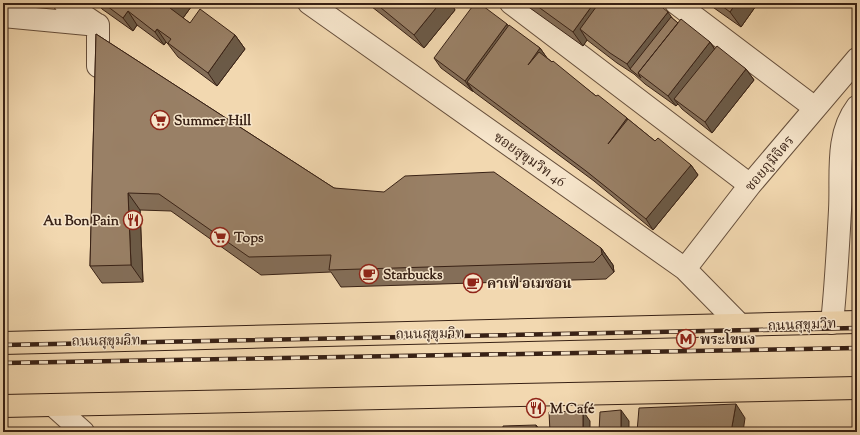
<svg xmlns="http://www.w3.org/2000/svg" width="860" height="435" font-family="'Sorts Mill Goudy','Noto Serif Thai',serif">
  <rect width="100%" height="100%" fill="#f2d8b0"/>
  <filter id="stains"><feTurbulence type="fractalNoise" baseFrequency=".005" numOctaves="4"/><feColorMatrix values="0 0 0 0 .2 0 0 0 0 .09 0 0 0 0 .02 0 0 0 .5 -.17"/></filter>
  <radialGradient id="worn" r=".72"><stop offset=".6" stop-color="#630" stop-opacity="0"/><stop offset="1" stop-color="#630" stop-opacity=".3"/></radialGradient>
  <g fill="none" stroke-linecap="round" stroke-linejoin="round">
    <defs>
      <path id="minor" d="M65,3L96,24
        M309,3L685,269L741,326
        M511,3L750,185
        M676,3L815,108
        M3,16L98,25
        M98,66V25
        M685,269L750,185L857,59
        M832,323C836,286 838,248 840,210C842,175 835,136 857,107
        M53,405L83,432"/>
      <path id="major" d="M3,343L857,322
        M3,406L857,388"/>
    </defs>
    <use href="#minor" stroke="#664f3c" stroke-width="24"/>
    <use href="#major" stroke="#382115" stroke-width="24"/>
    <use href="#minor" stroke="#f7e6cc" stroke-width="22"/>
    <use href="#major" stroke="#f2d8b0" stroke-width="22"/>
    <defs>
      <path id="rail" d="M3,345L857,328
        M3,363L857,348"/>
    </defs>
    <use href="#rail" stroke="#382115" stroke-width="4.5"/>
    <use href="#rail" stroke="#f7e6cc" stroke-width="3" stroke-dasharray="9" stroke-linecap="butt"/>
  </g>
  <path fill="#846e58" stroke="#382115" d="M98,3H194L183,18L190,23L235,35L245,49L217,86L178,57L168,44L166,42L164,45L137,25L133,31L102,9Z
    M367,3H451L455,10L424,48Z
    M523,3H657L673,19L678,23L710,42L715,49L746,69L754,80L712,133L682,109L678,104L676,106L645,84L634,74L617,63L587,40L583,46Z
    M707,3H758L741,27Z
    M507,24L508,26L540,48L547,58L596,96L627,118L629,120L655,141L691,165L698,175L653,230L594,181L474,92L473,91H472L441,68L434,58Z
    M96,34L334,188L601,248L613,265L614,272L606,279L341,287L331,272L261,275L171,211L140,210L143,282L102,283L90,266Z"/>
  <path fill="#6b5a47" stroke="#382115" d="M174,3H194L180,22L170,8Z
    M440,3H451L455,10L424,48L414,35Z
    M594,3H613L580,29L587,40L583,46L573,32Z
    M736,3H758L741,27L730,12Z
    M128,11L137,25L133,31L123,18Z
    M668,12L675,22L631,70L627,64Z
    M507,24L515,35L467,82L473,91H472L465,81Z
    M157,29L166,42L164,45L155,32Z
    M235,35L245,49L217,86L208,73Z
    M710,42L717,53L674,99L678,104L676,106L668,96Z
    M540,48L547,58L535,75L528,65Z
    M746,69L754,80L712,133L705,122Z
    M627,118L635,128L608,144Z
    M691,165L698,175L653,230L646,219Z
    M128,193L140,210L143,282L131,265Z
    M601,248L613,265L614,272L602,254Z
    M736,404L745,418L743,432H731Z
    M621,410L629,421V432H621Z
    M583,411L590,421V432H583Z
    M536,425L542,432H537Z"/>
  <path fill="#998066" stroke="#382115" d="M103,3H174L170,8L190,23L200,9L235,35L208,73L168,43L171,39L157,29L155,32L128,11L123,18Z
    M375,3H440L414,35Z
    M475,3H479L507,24L465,81L434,58Z
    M533,3H594L573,32Z
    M599,3H657L668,12L627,64L610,53L580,29Z
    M718,3H736L730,12Z
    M671,17L678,23L638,73L641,78L630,69Z
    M681,19L710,42L668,96L638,73Z
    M509,25L540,48L528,65L539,52L552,62L553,61L596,96L598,95L627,118L608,144L628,119L655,141L658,138L691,165L646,219L586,171L467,82Z
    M96,34L334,188L384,192L405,176L494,172L601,248L602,254L594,262L329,270L331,255L249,257L159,194L128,193L131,265L90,266Z
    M717,46L746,69L705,122L674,99Z
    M736,404L731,432H637L639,408Z
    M621,410V432H599L600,412Z
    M583,411V432H550L549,412Z
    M536,425L537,432H503V426Z"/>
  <defs>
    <symbol id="supermarket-ring" viewBox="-11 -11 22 22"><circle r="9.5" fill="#f7e6cc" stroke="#8f2418" stroke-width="1.5"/><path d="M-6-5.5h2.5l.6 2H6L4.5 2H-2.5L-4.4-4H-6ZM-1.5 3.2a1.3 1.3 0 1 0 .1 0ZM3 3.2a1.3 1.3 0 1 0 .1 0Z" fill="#8f2418"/></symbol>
    <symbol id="restaurant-ring" viewBox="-11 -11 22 22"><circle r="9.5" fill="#f7e6cc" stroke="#8f2418" stroke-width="1.5"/><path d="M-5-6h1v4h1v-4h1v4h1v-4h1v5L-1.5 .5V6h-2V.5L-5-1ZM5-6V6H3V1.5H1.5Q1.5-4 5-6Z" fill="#8f2418"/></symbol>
    <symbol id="cafe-ring" viewBox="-11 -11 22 22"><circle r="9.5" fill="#f7e6cc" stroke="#8f2418" stroke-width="1.5"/><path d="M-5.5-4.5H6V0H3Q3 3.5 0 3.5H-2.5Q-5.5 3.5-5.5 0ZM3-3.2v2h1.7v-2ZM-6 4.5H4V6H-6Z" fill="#8f2418"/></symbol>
    <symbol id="metro-ring" viewBox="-11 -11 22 22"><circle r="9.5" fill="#f7e6cc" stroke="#8f2418" stroke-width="1.5"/><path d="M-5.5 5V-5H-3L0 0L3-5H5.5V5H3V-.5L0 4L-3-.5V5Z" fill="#8f2418"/></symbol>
  </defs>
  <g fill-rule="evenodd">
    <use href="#supermarket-ring" x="149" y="109" width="22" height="22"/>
    <use href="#restaurant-ring" x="122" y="209" width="22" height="22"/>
    <use href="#supermarket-ring" x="209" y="226" width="22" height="22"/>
    <use href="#cafe-ring" x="358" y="263" width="22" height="22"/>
    <use href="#cafe-ring" x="462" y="272" width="22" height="22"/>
    <use href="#metro-ring" x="675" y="328" width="22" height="22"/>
    <use href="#restaurant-ring" x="525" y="397" width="22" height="22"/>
  </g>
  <g text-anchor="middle" stroke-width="3" stroke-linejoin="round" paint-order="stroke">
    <g font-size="14" font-weight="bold" fill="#382115" stroke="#f7e6cc" text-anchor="start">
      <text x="174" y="125">Summer Hill</text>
      <text x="119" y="225" text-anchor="end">Au Bon Pain</text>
      <text x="234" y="242">Tops</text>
      <text x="383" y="279">Starbucks</text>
      <text x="487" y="288">คาเฟ่ อเมซอน</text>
      <text x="700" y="344">พระโขนง</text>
      <text x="550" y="413">M Café</text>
    </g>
    <g font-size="14" fill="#382115" stroke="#f7e6cc">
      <text transform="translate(530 159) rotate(35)" y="5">ซอยสุขุมวิท 46</text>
      <text transform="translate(769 163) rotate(-50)" y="5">ซอยภูมิจิตร</text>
      <text transform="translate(802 324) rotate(-2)" y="5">ถนนสุขุมวิท</text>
      <text transform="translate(430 333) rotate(-1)" y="5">ถนนสุขุมวิท</text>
      <text transform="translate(106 340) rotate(-1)" y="5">ถนนสุขุมวิท</text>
    </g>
  </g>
  <rect width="860" height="435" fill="none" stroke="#f2d8b0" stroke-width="16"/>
  <rect x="4" y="4" width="852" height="427" fill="none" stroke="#382115" stroke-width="2"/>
  <rect x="8" y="8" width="844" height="419" fill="none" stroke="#382115"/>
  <rect width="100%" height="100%" filter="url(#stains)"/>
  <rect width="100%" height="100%" fill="url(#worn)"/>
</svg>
